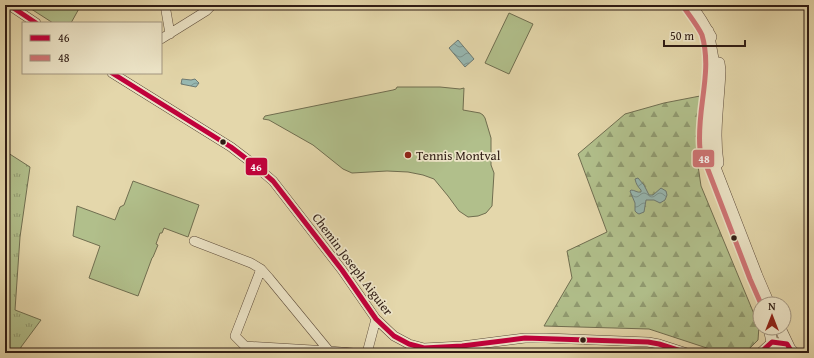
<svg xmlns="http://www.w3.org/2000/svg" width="814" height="358" font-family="'Gentium Book Plus',serif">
  <defs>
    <pattern id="grass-tufts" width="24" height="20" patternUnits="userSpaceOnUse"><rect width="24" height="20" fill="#b1bf8b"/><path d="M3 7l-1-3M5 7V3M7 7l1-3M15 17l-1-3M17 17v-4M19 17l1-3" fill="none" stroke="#909a70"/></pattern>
    <pattern id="forest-firs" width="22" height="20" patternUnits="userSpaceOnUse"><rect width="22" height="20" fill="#b1bf8b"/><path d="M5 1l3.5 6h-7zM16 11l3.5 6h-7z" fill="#909a70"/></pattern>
    <pattern id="water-waves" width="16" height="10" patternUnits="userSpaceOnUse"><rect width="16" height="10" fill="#97b8b2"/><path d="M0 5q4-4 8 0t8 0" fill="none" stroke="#7c9590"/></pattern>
  </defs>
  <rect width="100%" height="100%" fill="#e4d7ab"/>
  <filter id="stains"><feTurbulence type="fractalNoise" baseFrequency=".005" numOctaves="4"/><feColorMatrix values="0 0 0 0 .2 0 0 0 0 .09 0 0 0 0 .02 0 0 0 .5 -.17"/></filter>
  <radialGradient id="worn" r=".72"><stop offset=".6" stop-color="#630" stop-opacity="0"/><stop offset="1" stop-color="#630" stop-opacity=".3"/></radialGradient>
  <path fill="url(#grass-tufts)" stroke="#706e50" d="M5,151L30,167L20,237L15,310L41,320L21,347L20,353H5Z"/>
  <path fill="url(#forest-firs)" stroke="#706e50" d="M700,96L697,159L701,186L759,326L758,340L750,348L743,352H719L649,329L544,326L572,278L567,251L607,232L578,154L625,114L664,103Z"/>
  <path fill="#b1bf8b" stroke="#706e50" d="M25,5H81L71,23H53Z
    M509,13L533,24L509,74L485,63Z
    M397,87H440L460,89L464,88L463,110L480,113L483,115L485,118L491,138V165L494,173L492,206L486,213L478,216L468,217L459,211L448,196L434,179L423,175L408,172L387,171L352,173L343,169L313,145L269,120L263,119L265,116L393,90L396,89Z
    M133,181L199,205L188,237L164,228L162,233H160L156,244L158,245L153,257L152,258L138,296L89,278L100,246L73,236L77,206L115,220L120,207L124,205Z"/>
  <path fill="url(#water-waves)" stroke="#6d7a73" d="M458,40L474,59L465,67L449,48Z
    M182,79L191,80L195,79L199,83L196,87L181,84Z
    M638,178L644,185L649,195H653L661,188L666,191L667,195L665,200L660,203L654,200H646L644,212L639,214L637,213L635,211V203L630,191L631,190C635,190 637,193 641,192V190C638,187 636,184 635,179Z"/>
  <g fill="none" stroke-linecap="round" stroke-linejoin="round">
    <defs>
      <path id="minor" d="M9,5L36,23
        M165,5L170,34
        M161,39L206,11L212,5
        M112,73L231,147L252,163L273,181L342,270L376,319L394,336L409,344L424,348L462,346L525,338H546L648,342L659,344L687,353
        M194,241L251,263L261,269L269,278L329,351
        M261,269L235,336L245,346L329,351L353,353
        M367,353L376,319
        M760,353L772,342L787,344"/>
      <path id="tertiary" d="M691,5L701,20L711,37
        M708,31L713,59V70L708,105L706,134L707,147L757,276L769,304
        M718,163C713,132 719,101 720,70L719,63
        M769,328L772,342L780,353
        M780,328L790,349L794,353"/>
    </defs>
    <use href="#minor" stroke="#5c4b3a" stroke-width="10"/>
    <use href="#tertiary" stroke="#5c4b3a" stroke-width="12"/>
    <use href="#minor" stroke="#ede5c8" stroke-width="9"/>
    <use href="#tertiary" stroke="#ede5c8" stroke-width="11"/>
    <defs>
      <path id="bus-1" d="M9,5L36,23
        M112,73L231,147L252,163L273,181L342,270L376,319L394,336L409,344L424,348L462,346L525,338L648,342L659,344L687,353
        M760,353L772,342L787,344L790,349L794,353"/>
      <path id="bus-2" d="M685,9C690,16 699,28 702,35C713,73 696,110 700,149L750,279L761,304"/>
    </defs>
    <use href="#bus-1" stroke="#ede5c8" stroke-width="8"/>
    <use href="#bus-2" stroke="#ede5c8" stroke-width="8"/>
    <use href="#bus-1" stroke="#c1003b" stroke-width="5"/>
    <use href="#bus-2" stroke="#d07475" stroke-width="5"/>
  </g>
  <g fill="#2f1c14" stroke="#ede5c8" stroke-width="1.5">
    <circle cx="223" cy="142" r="3.5"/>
    <circle cx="734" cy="238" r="3.5"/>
    <circle cx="583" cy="340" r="3.5"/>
  </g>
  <circle fill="#8f2418" stroke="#ede5c8" stroke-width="1.5" cx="408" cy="155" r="4"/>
  <g text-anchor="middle" stroke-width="3.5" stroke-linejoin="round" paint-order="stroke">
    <g font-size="13" fill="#2f1c14" stroke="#ede5c8" text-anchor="start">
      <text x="416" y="160">Tennis Montval</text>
    </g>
    <g font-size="13" fill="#2f1c14" stroke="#ede5c8">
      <text transform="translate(353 264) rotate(53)" y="5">Chemin Joseph Aiguier</text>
    </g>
  </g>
  <g stroke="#ede5c8" stroke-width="1.5">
    <rect x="692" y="149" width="23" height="19" rx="4" fill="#d07475"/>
    <rect x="245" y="157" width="23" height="19" rx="4" fill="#c1003b"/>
  </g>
  <g font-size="11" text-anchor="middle" font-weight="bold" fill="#fff">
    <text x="704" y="163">48</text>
    <text x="256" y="171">46</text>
  </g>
  <rect width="814" height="358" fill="none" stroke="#e4d7ab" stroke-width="20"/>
  <rect x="6" y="6" width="802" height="346" fill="none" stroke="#2f1c14" stroke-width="2"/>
  <rect x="10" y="10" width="794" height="338" fill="none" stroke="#2f1c14"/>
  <rect x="22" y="22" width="140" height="52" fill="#ede5c8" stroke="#a19580"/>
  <rect x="30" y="35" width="20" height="6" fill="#c1003b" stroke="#a19580"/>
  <text x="58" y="42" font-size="12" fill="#2f1c14">46</text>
  <rect x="30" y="55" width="20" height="6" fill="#d07475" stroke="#a19580"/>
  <text x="58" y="62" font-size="12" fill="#2f1c14">48</text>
  <g transform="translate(772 316)"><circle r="19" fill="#ede5c8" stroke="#a19580"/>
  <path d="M0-3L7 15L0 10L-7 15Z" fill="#8f2418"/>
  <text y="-6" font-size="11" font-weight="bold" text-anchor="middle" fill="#2f1c14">N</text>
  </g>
  <path d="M664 40v6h81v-6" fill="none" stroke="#2f1c14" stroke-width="2"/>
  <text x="670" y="40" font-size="12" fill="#2f1c14" stroke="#ede5c8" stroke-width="3" paint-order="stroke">50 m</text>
  <rect width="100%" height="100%" filter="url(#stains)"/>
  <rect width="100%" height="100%" fill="url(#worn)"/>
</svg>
